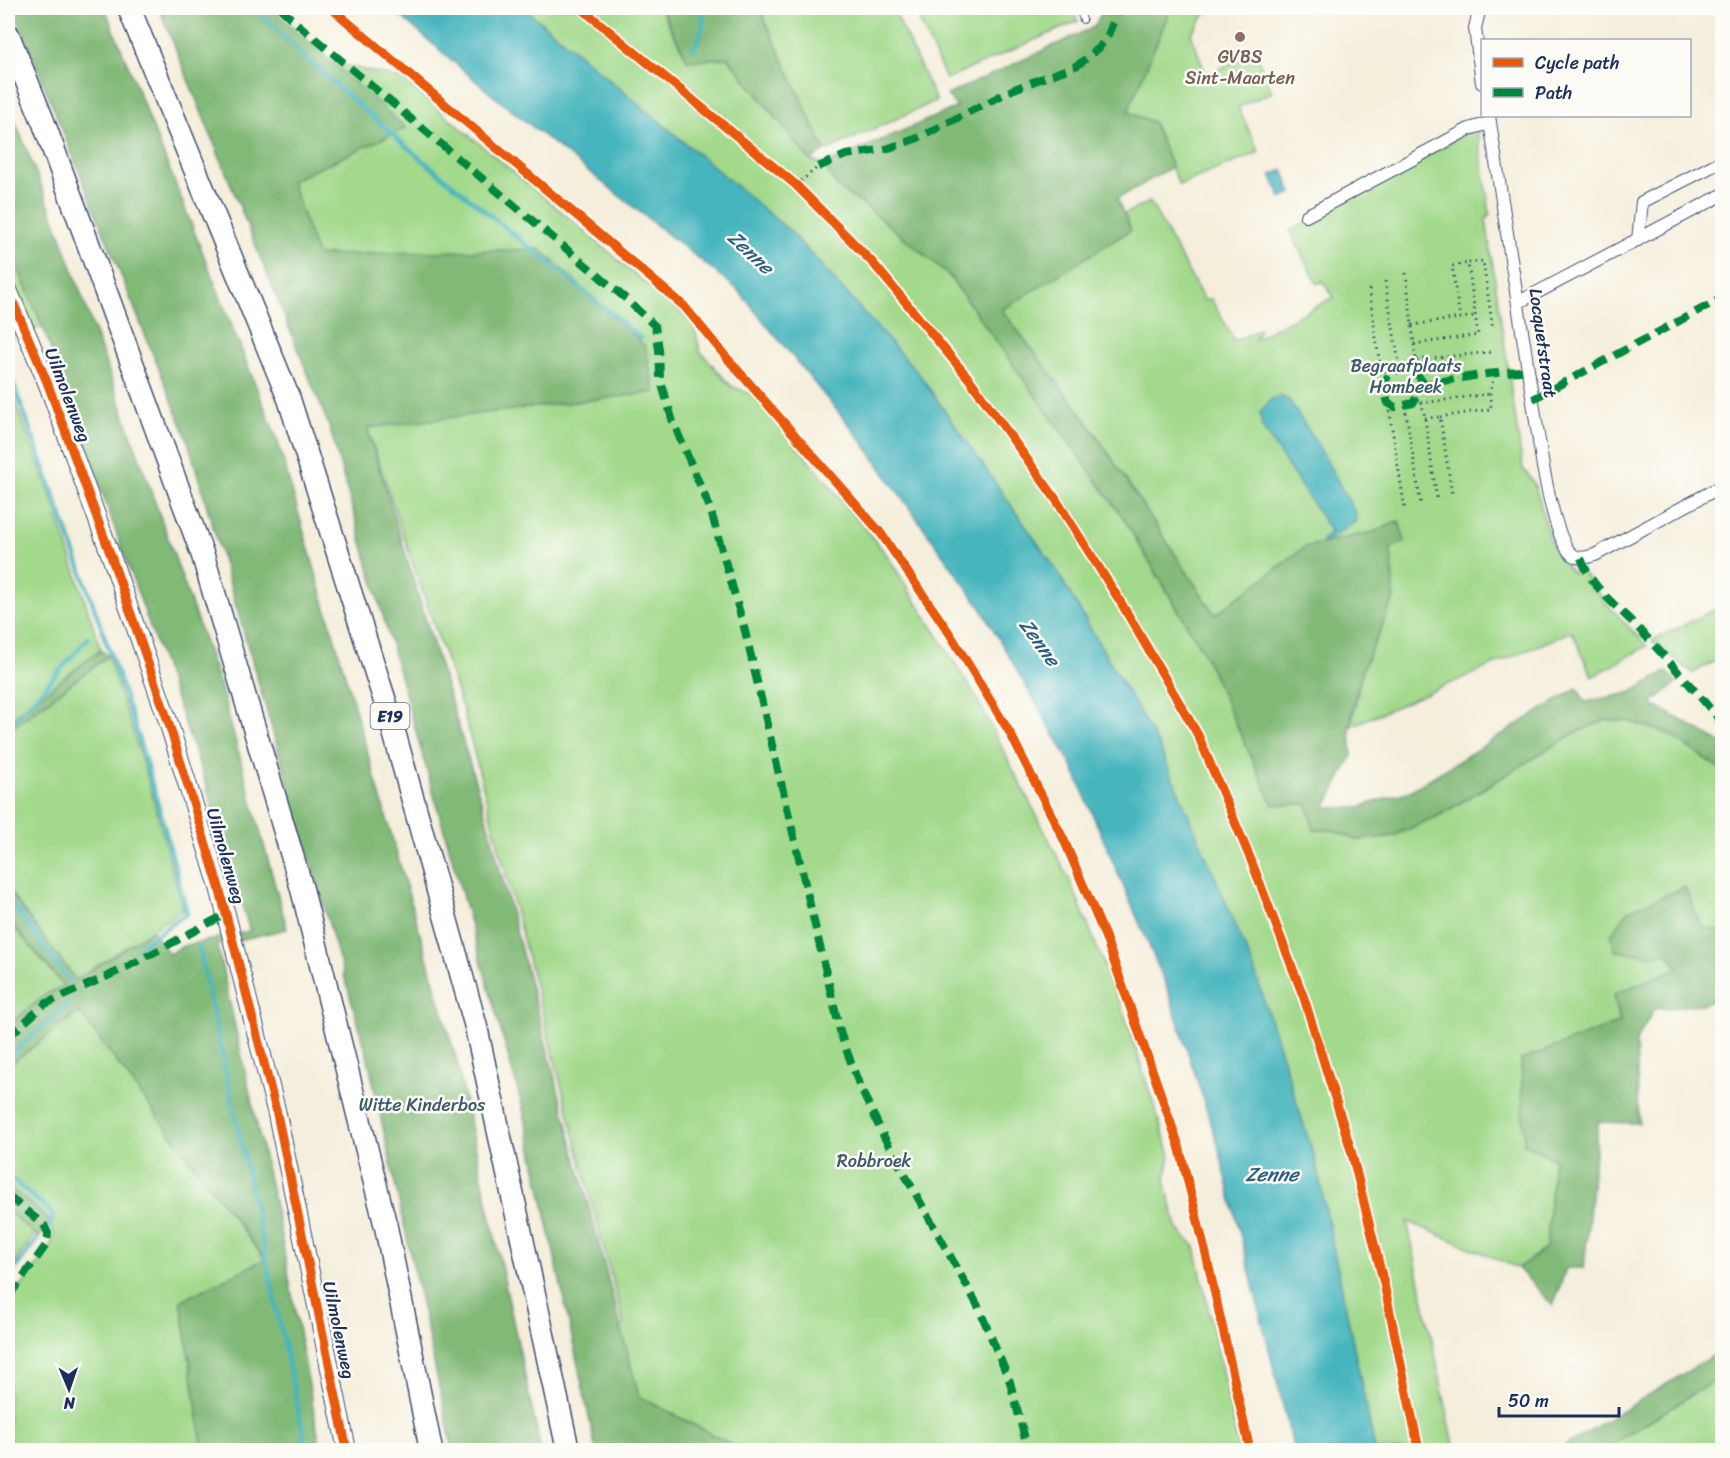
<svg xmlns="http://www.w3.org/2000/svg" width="1730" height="1458" font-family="Sriracha,sans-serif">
  <rect width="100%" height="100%" fill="#fdfcf7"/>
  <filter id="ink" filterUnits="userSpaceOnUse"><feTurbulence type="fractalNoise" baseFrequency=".0167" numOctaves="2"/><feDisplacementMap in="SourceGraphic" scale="12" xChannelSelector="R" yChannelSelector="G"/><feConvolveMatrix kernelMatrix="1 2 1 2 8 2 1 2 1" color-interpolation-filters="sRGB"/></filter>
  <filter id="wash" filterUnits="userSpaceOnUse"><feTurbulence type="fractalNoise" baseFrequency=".008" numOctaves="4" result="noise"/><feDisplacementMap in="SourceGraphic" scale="24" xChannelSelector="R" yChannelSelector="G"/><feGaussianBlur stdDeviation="1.35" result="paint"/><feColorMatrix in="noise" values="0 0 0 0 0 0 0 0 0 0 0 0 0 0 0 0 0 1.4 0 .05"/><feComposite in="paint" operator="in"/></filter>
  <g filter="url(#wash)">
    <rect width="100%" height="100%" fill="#f4eedb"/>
    <path fill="#a2d98b" stroke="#5e8474" stroke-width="1.5" d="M524,8H660L688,61L728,58L810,160L824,165L838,188L869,209L948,274L1124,519L1202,650L1307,803L1314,830H1333L1357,840L1393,836L1440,815L1573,734L1605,720L1627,721L1667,733L1720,769L1722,773V932L1702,927L1649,955L1668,954L1679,968L1614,994L1620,1022L1554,1159L1546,1248L1518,1268L1407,1221L1455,1450H1375L1316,1163L1253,966L1158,744L1055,568L919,374L791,232Z
      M759,8H893L936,101L825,151Z
      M914,8H1072L1078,21L946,79Z
      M1171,8H1209L1191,34L1206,75L1255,52L1272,92L1238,107L1259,152L1179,185L1153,122L1127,112Z
      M228,37L401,79L568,217L694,325L700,351L731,386L756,396L886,554L975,695L1070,881L1125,1016L1170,1155L1165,1181L1177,1228L1195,1247L1239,1450H632L616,1327L624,1325L463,710L369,434Z
      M1477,127L1490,214L1486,220L1523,469C1527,474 1532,478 1534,484C1547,516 1544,549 1573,573L1582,571L1603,600L1647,646L1592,677L1572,631L1351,726L1362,671L1383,624L1391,562V548L1399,522L1374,532L1305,547L1215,615L1091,427L1001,309L1131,230L1124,214L1150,202L1204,300L1211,299L1235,341L1260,329L1255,339L1334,297L1322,281L1317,284L1290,231Z
      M8,245L43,327L15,334L8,346Z
      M8,384L52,499L101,650L8,720Z
      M1722,606V657L1693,673L1652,641Z
      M108,656L147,776L183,910L76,980L8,890V731Z
      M8,920L64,986L47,994L8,1025Z
      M79,1011L265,1260L181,1301L203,1450H8V1305L51,1246L54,1231L50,1227L51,1221L8,1186V1066Z
      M8,1211L35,1234L8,1272Z
      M1715,1380L1722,1388V1450H1603Z"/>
    <path fill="#81b977" stroke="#4e746a" stroke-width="1.5" d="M13,8H105L277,439L457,1062L541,1450H453L367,1054L187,438Z
      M159,8H271L406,128L291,181L317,255L540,249L645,346L655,392L367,428L485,813L639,1396L742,1450H596L524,1112L329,426Z
      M661,8H759L825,151L810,160L728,58L688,61Z
      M1104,8H1171L1128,112L1153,122L1172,167L1117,199L1131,230L1002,310L1091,427L1215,615L1305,547L1374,532L1399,521L1405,542L1391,548L1394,598L1362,671L1353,706L1350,732L1352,756L1325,808H1356L1410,791L1577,688L1585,702L1630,693L1666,672L1678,682L1651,703L1722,744V773L1720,769L1667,733L1627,721L1605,720L1573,734L1440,815L1393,836L1357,840L1333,830H1314L1307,804L1273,805L1202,650L1124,519L948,274L869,209L838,188L824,165L957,107L947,95L1094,27Z
      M8,103L56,223L220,685L287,929L217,945L279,1225L321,1450H203L181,1301L265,1259L79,1012L8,1066V1025L47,994L64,986L8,920V890L76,980L152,930L169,954L183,946L250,931L204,778L43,327L8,245Z
      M101,650L108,656L8,731V720Z
      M1685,887L1702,927L1722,932V998L1702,1004L1654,1009L1636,1041L1639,1123L1598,1122L1584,1268H1566L1553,1306L1518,1268L1546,1248L1554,1159L1524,1144L1521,1060L1620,1022L1614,994L1679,968L1668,954L1649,955L1615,951L1611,935L1629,910Z
      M8,1186L51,1222L39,1238L8,1211Z
      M1716,1354L1722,1361V1388L1715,1380L1603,1450H1558Z"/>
    <path fill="#46b5be" stroke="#30728e" stroke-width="1.5" d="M391,8H524L791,232L919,374L1055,568L1158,744L1253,966L1316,1163L1375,1450H1294L1218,1145L1166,985L1071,764L981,608L858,436L737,289L491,94Z
      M1283,170L1292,193L1281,198L1271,175Z
      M1280,396L1289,400L1316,442L1356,514L1355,522L1324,543L1322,539L1331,532L1262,427L1260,412L1272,399Z"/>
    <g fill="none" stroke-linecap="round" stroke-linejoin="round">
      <path stroke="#46b5be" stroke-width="4.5" d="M254,8L312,64L409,149L641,338
        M693,49C702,36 703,23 703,8
        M9,372C49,482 90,591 127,703C150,772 169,842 187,913L139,947
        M12,724L89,637
        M8,898L70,982
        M199,947L307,1450
        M8,1057L68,1004
        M8,1176L50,1211L53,1217L49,1226
        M8,1278L37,1239"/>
    </g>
  </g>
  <g filter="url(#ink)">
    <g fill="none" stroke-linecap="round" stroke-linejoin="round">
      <defs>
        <path id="lane" d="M1079,8L1083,20"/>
        <path id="street" d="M1480,8L1475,28L1482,83
          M1489,116L1543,467C1547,486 1557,544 1573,555C1580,560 1587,557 1595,555L1722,486
          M1306,216L1469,129L1490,123
          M1638,240L1642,202L1722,161
          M1519,302L1722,195"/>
        <path id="secondary" d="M8,290L47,382L111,556L168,721L219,887L277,1114L347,1450"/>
        <path id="highway" d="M129,8L289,399L389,714L476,1027L568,1450
          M8,35L43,121L203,556L302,889L386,1227L431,1450"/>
      </defs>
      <use href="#lane" stroke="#3c4c71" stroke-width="8"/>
      <use href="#street" stroke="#3c4c71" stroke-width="14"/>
      <use href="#secondary" stroke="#3c4c71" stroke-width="20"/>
      <use href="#highway" stroke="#3c4c71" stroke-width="25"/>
      <path stroke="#3c4c71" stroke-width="3" stroke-dasharray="1.5 4.5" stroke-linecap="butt" d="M796,185L818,167
        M1406,273L1416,360L1417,367L1415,370
        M1385,281L1400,369
        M1369,289L1379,359L1381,366L1389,375
        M1460,319L1452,266L1468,263
        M1412,325L1475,316
        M1414,344L1478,335L1468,263L1483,261L1493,330
        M1417,360L1490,352
        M1416,398L1421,402L1424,412L1437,500
        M1421,403L1490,394
        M1391,405L1390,412L1391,423L1405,509
        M1405,406L1421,505
        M1440,417L1491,409L1490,394L1494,373
        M1425,418L1440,417L1452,494"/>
      <use href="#lane" stroke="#fff" stroke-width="6"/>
      <use href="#street" stroke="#fff" stroke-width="12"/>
      <use href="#secondary" stroke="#fff" stroke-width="18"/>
      <use href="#highway" stroke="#fff" stroke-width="22"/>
      <path stroke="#00873e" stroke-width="8" stroke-dasharray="15 8" stroke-linecap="butt" d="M280,8L294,21L625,298L655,326L659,349L660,378L673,422L710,508L745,631L841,1035L860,1087L884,1137L978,1306L1010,1382L1028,1450
        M818,167L846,155L886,149L918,138L1014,89L1078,65L1099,48L1108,35L1119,8
        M1424,384L1413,368C1388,367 1380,379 1388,403L1395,407L1413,403L1424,384L1487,374L1529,370
        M1533,399L1722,298
        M1581,558C1592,590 1618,606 1639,629C1668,660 1696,691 1722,723
        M8,1037L45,1004L121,970L226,914
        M8,1196L44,1225L48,1233L47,1244L8,1297"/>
      <defs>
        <path id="cycleway" d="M331,8L684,306L727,358L880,532L950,634L1010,733L1064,840L1105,936L1179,1146L1206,1254L1250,1450
          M581,8L796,185L873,263L970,380L1055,498L1120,601L1198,735L1251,860L1304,998L1351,1150L1384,1284L1419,1450
          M8,290L47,382L111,556L168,721L219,887L277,1114L347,1450"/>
      </defs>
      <use href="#cycleway" stroke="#fdfcf7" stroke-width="13"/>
      <use href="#cycleway" stroke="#e8590c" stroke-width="9"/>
    </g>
  </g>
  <circle fill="#8d6e63" stroke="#fdfcf7" stroke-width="2" cx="1240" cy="37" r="6"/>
  <g text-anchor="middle" stroke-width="5" stroke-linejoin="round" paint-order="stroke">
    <rect fill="#fdfcf7" stroke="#5f6c8c" stroke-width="1.5" x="370.5" y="703" width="39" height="26" rx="4.5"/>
    <g font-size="16" font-weight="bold" fill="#1b2f5e">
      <text x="390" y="722">E19</text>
    </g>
    <g font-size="18" fill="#785e54" stroke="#fdfcf7">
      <text x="1240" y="63">GVBS<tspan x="1240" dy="21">Sint-Maarten</tspan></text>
    </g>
    <g font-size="18" fill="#1b2f5e" stroke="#fdfcf7">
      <text transform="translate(1543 343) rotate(82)" y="6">Locquetstraat</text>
      <text transform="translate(68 395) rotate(69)" y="6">Uilmolenweg</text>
      <text transform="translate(226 856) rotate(74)" y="6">Uilmolenweg</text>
      <text transform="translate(339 1330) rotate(78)" y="6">Uilmolenweg</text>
    </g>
    <g font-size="18" fill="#3d5a69" stroke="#fdfcf7">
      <text x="1406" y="372">Begraafplaats<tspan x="1406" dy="21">Hombeek</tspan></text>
      <text x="422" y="1111">Witte Kinderbos</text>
      <text x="874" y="1167">Robbroek</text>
    </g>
    <g font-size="20" font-style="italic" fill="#2a5e80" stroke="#fdfcf7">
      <text transform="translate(751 252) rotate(43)" y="7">Zenne</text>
      <text transform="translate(1040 642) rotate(54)" y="7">Zenne</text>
      <text x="1272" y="1181">Zenne</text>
    </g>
  </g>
  <rect width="1730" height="1458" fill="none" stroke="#fdfcf7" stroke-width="30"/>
  <rect x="1481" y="39" width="210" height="78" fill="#fdfcf7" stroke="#a3aaba" stroke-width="1.5"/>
  <rect x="1493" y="58" width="30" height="9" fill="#e8590c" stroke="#a3aaba" stroke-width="1.5"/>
  <text x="1535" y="69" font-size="18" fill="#1b2f5e">Cycle path</text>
  <rect x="1493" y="88" width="30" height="9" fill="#00873e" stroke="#a3aaba" stroke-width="1.5"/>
  <text x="1535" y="99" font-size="18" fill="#1b2f5e">Path</text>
  <g transform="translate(69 1389) rotate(178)" stroke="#fdfcf7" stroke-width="4.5" paint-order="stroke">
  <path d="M0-4.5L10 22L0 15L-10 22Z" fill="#1b2f5e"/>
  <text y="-9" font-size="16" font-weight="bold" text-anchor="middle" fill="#1b2f5e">N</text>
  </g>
  <path d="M1499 1407v9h120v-9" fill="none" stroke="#1b2f5e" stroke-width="3"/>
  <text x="1508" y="1407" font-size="18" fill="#1b2f5e" stroke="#fdfcf7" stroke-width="4.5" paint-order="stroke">50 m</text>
</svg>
